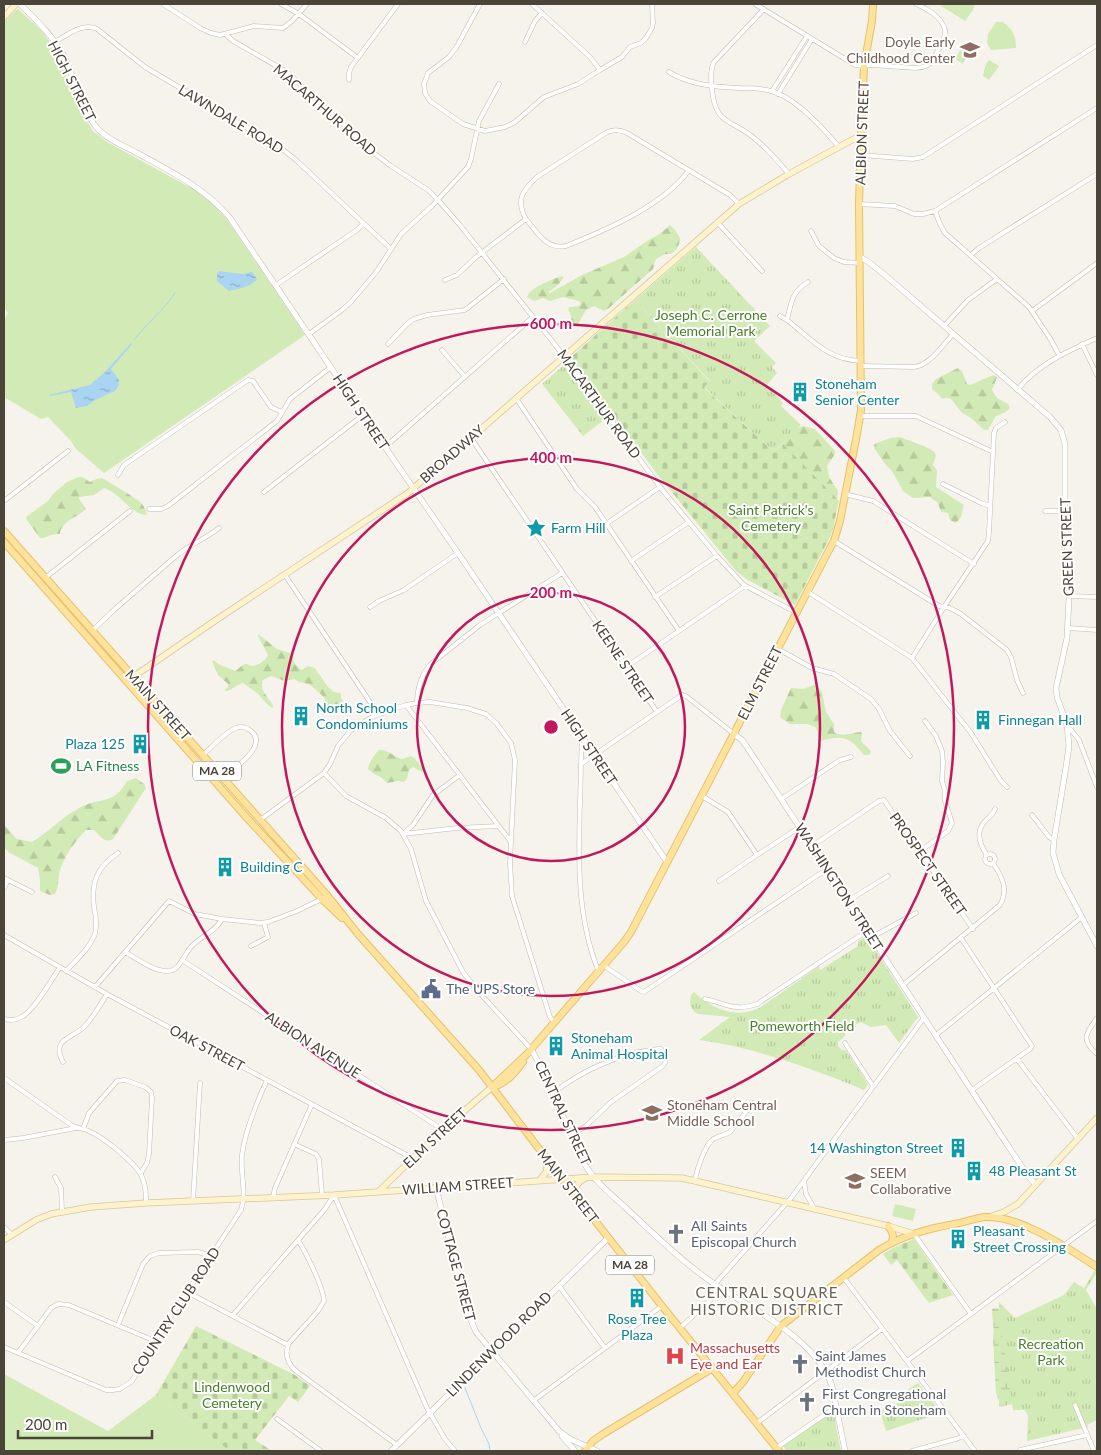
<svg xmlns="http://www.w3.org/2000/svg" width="1101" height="1455" font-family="Lato,sans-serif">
  <defs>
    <pattern id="forest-firs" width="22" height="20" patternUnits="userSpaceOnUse" patternTransform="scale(1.25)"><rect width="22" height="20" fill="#d2eab5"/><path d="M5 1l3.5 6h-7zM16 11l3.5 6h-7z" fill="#b6ca9c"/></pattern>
    <pattern id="wetland-marsh" width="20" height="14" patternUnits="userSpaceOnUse" patternTransform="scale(1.25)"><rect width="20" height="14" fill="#d2eab5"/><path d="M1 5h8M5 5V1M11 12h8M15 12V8" fill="none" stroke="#b6ca9c"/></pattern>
    <pattern id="cemetery-stones" width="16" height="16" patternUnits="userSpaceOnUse" patternTransform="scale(1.25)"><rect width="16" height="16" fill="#d2eab5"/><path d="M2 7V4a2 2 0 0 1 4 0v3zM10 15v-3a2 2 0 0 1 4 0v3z" fill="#b6ca9c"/></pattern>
    <pattern id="park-tufts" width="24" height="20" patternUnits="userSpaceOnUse" patternTransform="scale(1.25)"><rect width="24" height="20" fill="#d2eab5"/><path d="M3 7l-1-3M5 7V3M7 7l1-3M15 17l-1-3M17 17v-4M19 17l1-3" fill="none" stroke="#b6ca9c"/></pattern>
    <pattern id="water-ripples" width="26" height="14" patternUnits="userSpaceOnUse" patternTransform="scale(1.25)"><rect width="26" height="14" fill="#a9d4f2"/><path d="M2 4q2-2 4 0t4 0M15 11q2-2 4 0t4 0" fill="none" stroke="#8caec5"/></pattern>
  </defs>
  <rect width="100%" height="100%" fill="#f6f3ec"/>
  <path fill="#d2eab5" d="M940,4H975L973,10L965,21L941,6Z
    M18,9L42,31L56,51L85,118L93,131L107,142L193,189L213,204L228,221L305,335L104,473L75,448L71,441L48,417L41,419L4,397V321L8,313L4,308V22L16,10Z
    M996,22H1003C1013,30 1016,35 1016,48L991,50L987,43L988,34Z
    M895,1204L916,1209L913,1221L892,1216Z
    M4,1374L108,1431L156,1395L230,1451H4Z"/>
  <path fill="url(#forest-firs)" d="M670,225L675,230L680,238L679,244L676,250L671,254H665L656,259L653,269L609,308L604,311L594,306L586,310L578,324L573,327L569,325L572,317L568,309L570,307L579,306L581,304L579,301L563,297L550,301L543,298L534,301L527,297C531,287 551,280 561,276L564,277L558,285L549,292L550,293L582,275L624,257L644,243L661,233Z
    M958,368L962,371L967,384L970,385L993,375L997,377L992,390L997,398L1008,404L1010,408L1006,412L996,416L988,430H984L971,418L962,413L951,399L947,398L942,399L939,395L932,389V384L936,379Z
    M803,426L815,429L835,451V454L827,466L829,477L838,491L834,526L832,531L774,453C785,445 790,430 803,426Z
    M900,437C907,440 932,448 935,453C937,457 934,461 933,465L937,470L936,487L964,505L961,517L956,523L950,520L948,513L941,512L938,503L930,497L913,498L903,491L892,471L885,464L874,448V445L876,443L891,438Z
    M78,477H82L90,482C94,480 98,478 102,478C104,479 136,498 140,502L143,505L147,514L145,515C129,512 120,493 104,488L94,495L79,497V499L86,509C78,517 61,521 60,534C51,533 45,539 40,538L27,520L26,517L48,501L53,494L67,482Z
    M258,634L277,649L290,653L295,664L300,669L302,670L308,666L315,668L328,687L334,692L341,693V698L346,705L345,706L338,704L330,711L325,712L322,706L325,700L324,697L309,684L299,682L294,679L285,681L271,676L263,680C259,690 268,697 273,705V708L269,706L257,693L243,683C236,684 232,691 225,691V690L228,687V684L218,675L212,661H215C221,667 228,667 235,671C239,669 242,664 246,664C248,664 249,665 251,666C258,666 265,661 268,655L258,636Z
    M814,685L817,686L822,692L826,712L834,724V732C843,738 852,732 861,732L862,734L861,741L870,750L871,752L869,755H864C849,736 843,735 820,741L817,730L815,727L807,724H790L780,717L781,710L791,688L803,689Z
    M379,750C388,749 394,757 402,759L411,756L414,758L424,769L422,772L413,767L409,770L407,779L404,782L398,781L387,783C381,775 375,776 368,769C369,762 374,755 379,750Z
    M136,778L144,784L146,788L113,839C105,844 100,836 94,830H86C75,841 65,855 60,870C58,878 59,886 55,894L50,895L40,891V879L38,868L10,853L4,848V825L17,839L32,842C49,832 63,816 81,807C101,797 114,805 127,781Z"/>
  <path fill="url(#wetland-marsh)" d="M998,1308L1003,1314L1021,1402L999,1407V1401L996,1393L993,1337C995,1328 992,1319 992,1309Z"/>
  <path fill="url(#cemetery-stones)" d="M635,300L710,382L704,388L774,452L783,444L839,501L831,535L795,605L746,579L736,571L658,475L570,358Z
    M914,1239L953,1295L929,1303L897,1260L891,1265L883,1254L893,1248Z
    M196,1326L295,1375L310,1386L298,1402L289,1396L255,1440L272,1451H230L156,1395Z"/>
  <path fill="url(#park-tufts)" d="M961,49L969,53L963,64L955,59Z
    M989,60L999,66L989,80L983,76L986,64Z
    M696,247L770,326L754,341L776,363L772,367L777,373L767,385L783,403L781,406L801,425L774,452L704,387L710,381L635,300Z
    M564,365L604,420L583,436L542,384Z
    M865,937L869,940L918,1017L899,1043L886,1025L871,1027L861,1022L845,1030V1036L838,1042V1046L842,1050H846L866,1081L868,1085L864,1090C854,1086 843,1081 832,1077C789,1061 745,1046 699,1040L730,1017L698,1014C690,1009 689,1004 691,995L694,992C710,1007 732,1018 754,1010C763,1007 770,1000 778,995C791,986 805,976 819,966L820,970L858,946V941Z
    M1095,1270L1097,1272L1086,1290L1097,1309V1420L1087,1425L1088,1427L1027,1441L1028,1416L1025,1410H1013L1003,1342L999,1302L1015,1318L1064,1295L1074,1282L1084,1288Z
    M918,1383L941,1413L886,1431L880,1411L898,1403V1396Z
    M831,1412L834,1416L841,1451H787L782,1445Z"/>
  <path fill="url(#water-ripples)" d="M219,271L242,274L252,272L257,279C250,288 239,288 229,291L217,281V274Z
    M131,343L132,344L111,369L119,380V385L115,391L95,400L87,406L76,408L71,392L50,396L49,395L90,385L105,372Z"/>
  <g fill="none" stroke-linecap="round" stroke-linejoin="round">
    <path stroke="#a9d4f2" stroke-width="1" d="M134,340C147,323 163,311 175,293
      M465,1388L481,1428L489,1444L490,1451"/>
    <defs>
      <path id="minor" d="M163,4L200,28L211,33L220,35L254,26L283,28L292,21L307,4
        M281,4L299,14L358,58
        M480,4L456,48L449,57L428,73L424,84L425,93L430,101L463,124L485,131L505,127L515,122L544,97L578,84L600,70
        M532,4L590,57L600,70L622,57L630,47L641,43L646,38L652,28L653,23L652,4
        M755,4L855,65L864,66L872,65L916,68C920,68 924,67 928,65C933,60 947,37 945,30C942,17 926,8 916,4
        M764,9L714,62C710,70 711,80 712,89C715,125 731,119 754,138C768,149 778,161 789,174
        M225,34L233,41L287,72L375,154L391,166L428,190L438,200L459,224L564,356L660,487L717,556L744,585L797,613
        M55,42C67,35 83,22 97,29L145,67L281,148L296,160L391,249
        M525,42L535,21L542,13
        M669,72C690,85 716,87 740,88C750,88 761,88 771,91C795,97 823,128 839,147
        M349,80V73L351,67L398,4
        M772,91L807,36
        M778,94L812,39
        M861,155L913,159L923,157L1097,45
        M859,204L895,206L914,214H923L935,211L1097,108
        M935,211L940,224L945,233L1029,307L1051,340L1059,355
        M526,219C537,232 546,250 566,246C606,230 663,206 689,170
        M717,222L762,271
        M811,231L819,246L834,258L844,262L860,263
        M971,255L979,248L1097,174
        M445,280L457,275L476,257L526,219C515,200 523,190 537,177L604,134C612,129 619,129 627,133L730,195L739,204
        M276,285L357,230L363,224
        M1032,311L1097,263
        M780,316L787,320C812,339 827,360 861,361
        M787,320C792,301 791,293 808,282
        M944,326L968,300L997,279
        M309,334L342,310L351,302L377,271L401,234L432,206L468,167L471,159L479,121L499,84
        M388,344L407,324L414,319L427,315L465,310L504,279
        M1082,344L1097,375
        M442,350L465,377
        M861,366L914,367C930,365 942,346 953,334
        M1017,390C1038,364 1068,351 1097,338
        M516,398L577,489L595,507L679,631
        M860,416H916L993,452
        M471,438L657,712
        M385,447L533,317
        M118,475L124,465L248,380L253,381L271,407L282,412
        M943,484L981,503L990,506
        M264,492L363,415
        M845,494L873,501L974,564
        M4,501L68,451
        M149,509H161L168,506L277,421L290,399L331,367
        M1045,511H1064
        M606,524L660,487
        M834,541L939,606L950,608L961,614L1007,650L1011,657L1017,680L1023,693
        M631,561L689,522
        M285,575L378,714
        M45,578L130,511
        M808,592L912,658L971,733L1001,781L1007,787
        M1070,596L1097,597
        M655,597L717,556
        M370,607L379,601L404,590L458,553
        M1068,628L1097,630
        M92,631L115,609L176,556C189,545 205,539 219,528
        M778,649L812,668L834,674L871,699L879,709L890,731L910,756
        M912,658L944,607L988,541L989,532L994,433L996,428L1005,422
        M626,667L745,586
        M417,703C417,689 422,672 432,663L480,625L562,573
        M406,705L511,842
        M1067,725L1079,740L1097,787
        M203,755C212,747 225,732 236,728C241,726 246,727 251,731C269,746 234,768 223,778
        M581,764L582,736
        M324,773L346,796L386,818L401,831L411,849L426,901L463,972L476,989L531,1049
        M702,796L728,812L757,855L800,827
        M781,799L840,760L851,757
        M1032,815L1049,837L1054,840
        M260,820L324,773L330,764L338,746L351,730L374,716L406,705L417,703L430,702L467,708L486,714L497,724L511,743L515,760L510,863L512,896L550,1017L554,1022
        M403,834L457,828L499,826
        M403,834L413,825L433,795L460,775
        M812,846L879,801L884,800L973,929
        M920,851L948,831L952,823L945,801V791L942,781L943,763L942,751L936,736L925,721
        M985 859a5 5 0 1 1 10 0a5 5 0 1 1-10 0Z
        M987,855C980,845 975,832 985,821C989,817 993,815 995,809
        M4,878L32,892
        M719,881L757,855
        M4,888L8,880
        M848,901L888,876
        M4,935L107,994L412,1158
        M872,937L916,913
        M961,938L1032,1046L1030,1049L972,1090
        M251,946L268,937L264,923
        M125,952C138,959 164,980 177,967C184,960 186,951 193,945C203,935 215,932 222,919
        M182,960L443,1130
        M603,965L641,991L644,992L827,869
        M598,970C572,905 580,832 581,764L682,695L686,696L734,734
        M66,971C76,960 90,948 95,934C97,925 96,916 94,907C91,882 97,867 118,853
        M903,985L1000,905C1009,889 1002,877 993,863
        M95,987L169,901L195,914L222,919L260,923L268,922L297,911L324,898
        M705,999C726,1003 733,1012 757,1004L867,931
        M1097,1018C1086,1033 1080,1040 1097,1054
        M4,1019C11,1021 17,1020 23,1016C35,1009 52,979 60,967
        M936,1035L1082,917
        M845,1043L873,1086
        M1017,1059L1078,1139
        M63,1062C51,1039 71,1039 84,1027C93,1018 100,1005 107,994
        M4,1078C26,1093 48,1109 70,1124C76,1129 84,1128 91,1132C105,1139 136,1163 142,1177C146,1185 146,1194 146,1203
        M553,1093C583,1070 620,1053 658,1049H661C667,1055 668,1060 663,1066L611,1102L586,1126L571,1135
        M83,1129L89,1113L117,1081L125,1080L145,1087L151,1092L152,1098L149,1154L147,1163L141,1173
        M4,1140L23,1138L76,1128
        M294,1144L316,1154L319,1159L322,1195
        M55,1177L61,1188L62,1211
        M695,1180C697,1169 704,1148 712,1140C717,1136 724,1136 730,1132L753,1103
        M804,1181L806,1194L814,1208
        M334,1195L325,1209L298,1240C306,1253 323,1286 324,1301L318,1311L289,1343C284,1354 288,1364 296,1371L397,1445
        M334,1195L427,1408L445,1439L455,1451
        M273,1197L275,1188L312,1104
        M193,1201L200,1083
        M4,1227L12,1235
        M914,1234L971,1314
        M844,1278L975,1451
        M715,1284L791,1198L924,1018
        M559,1286L605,1348
        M187,1292L288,1345
        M4,1302L38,1326
        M233,1315L298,1240
        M118,1325L143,1264L150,1256L159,1253L198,1252L211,1256
        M680,1328L722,1289
        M4,1347L106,1390H113L120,1389L132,1381L155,1341L241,1210C247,1193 240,1173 242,1155C245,1130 257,1102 267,1080
        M18,1353L51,1308L58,1304L69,1305L155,1341
        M907,1361L1097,1221
        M533,1401L662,1306
        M1075,1405L1094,1451
        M277,1419L321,1451
        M757,1423L882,1329
        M776,1448L830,1411L837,1408
        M1020,1450L1087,1435
        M912,1451L956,1439L963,1436"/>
      <path id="tertiary" d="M20,4C36,20 53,36 64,56C74,77 83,113 98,129C108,140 124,146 137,153C170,171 205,188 230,218L363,415L458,553L667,862
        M860,257L870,263L886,276L1050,417L1061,430L1065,444V525L1070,578L1067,638L1056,688L1057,697L1067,725L1069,746L1066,767L1054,840L1053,853L1059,874L1097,946
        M734,734L742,740L747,747L993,1123L1028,1176L1036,1185
        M531,1049L540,1065L584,1163C594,1181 612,1195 626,1208C654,1234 681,1261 713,1283C751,1309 816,1338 832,1386L845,1451
        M436,1188L468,1313L476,1332L559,1431L570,1439L597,1451
        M562,1436L575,1451
        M391,1451L608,1238"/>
      <path id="secondary" d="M4,17L16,4
        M133,677L219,618L408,493L739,204L789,174L861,135
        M540,1180L547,1171L545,1157
        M379,1191L450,1123L492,1087
        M575,1196C574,1187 578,1181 586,1178
        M989,1217L1004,1212L1018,1204L1097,1118
        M4,1240L36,1220L51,1214L91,1207L146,1203L334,1195L594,1177L682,1178L888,1226L914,1234"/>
      <path id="primary" d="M4,531L327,895L358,934L479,1070L556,1171L662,1306L779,1451
        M4,542L247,818L322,899L342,918
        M492,1087L527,1054L624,942L631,932L828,552L834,541L840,521L857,434L861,410L859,204L861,135L864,66L872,21L873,4
        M492,1087C506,1084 515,1073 523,1062
        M888,1226C892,1231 895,1236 891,1243
        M733,1393L743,1382L781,1326L879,1250C902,1236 929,1228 955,1224C965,1222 976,1218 985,1217C1020,1215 1069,1249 1097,1267
        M585,1451L593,1441L603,1434L713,1368"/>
    </defs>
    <use href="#minor" stroke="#c2bbae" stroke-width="5"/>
    <use href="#tertiary" stroke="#c2bbae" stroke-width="6"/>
    <use href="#secondary" stroke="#d6c79b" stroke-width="7"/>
    <use href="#primary" stroke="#e6c16a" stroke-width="8"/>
    <use href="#minor" stroke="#fff" stroke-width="4"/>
    <use href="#tertiary" stroke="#fff" stroke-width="5"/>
    <use href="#secondary" stroke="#fff3cd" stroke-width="5.5"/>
    <use href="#primary" stroke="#ffe39c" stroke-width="6"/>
  </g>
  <g fill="none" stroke="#c2185b" stroke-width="2.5">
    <circle cx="551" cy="727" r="134"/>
    <circle cx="551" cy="727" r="269"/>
    <circle cx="551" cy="727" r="403"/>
  </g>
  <defs>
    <symbol id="school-bare" viewBox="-9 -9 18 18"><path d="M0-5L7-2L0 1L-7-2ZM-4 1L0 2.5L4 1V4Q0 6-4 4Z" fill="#8d6e63" stroke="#fff" stroke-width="2.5" paint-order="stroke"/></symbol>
    <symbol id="building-bare" viewBox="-9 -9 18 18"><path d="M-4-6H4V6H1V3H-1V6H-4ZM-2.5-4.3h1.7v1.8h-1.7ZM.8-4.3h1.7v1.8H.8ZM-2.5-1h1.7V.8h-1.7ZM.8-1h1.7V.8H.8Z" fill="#0f9aa8" stroke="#fff" stroke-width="2.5" paint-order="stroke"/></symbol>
    <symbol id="sight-bare" viewBox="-9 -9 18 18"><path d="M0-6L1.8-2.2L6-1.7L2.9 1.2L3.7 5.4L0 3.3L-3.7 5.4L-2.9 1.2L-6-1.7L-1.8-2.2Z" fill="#0f9aa8" stroke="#fff" stroke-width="2.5" paint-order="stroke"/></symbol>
    <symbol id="stadium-bare" viewBox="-9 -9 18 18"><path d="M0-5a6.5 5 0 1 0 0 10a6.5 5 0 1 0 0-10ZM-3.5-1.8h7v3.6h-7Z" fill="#2e9e5b" stroke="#fff" stroke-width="2.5" paint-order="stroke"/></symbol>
    <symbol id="civic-bare" viewBox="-9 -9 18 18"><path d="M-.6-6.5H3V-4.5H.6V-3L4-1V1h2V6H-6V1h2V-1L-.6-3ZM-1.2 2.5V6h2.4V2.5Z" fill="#5c6f8a" stroke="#fff" stroke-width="2.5" paint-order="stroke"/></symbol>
    <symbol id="church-bare" viewBox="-9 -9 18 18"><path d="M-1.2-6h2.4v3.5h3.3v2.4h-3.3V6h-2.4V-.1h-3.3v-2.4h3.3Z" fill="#6b7280" stroke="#fff" stroke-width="2.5" paint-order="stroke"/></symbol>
    <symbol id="hospital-bare" viewBox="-9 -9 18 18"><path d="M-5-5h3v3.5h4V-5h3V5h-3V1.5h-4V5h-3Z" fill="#e0444e" stroke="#fff" stroke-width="2.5" paint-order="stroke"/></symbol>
  </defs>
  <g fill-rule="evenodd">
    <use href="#school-bare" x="956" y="36" width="28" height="28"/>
    <use href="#building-bare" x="786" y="378" width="28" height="28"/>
    <use href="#sight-bare" x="522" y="514" width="28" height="28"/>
    <use href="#building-bare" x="287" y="702" width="28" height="28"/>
    <use href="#building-bare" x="969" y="706" width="28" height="28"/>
    <use href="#building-bare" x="126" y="730" width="28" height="28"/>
    <use href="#stadium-bare" x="47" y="752" width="28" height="28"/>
    <use href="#building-bare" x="211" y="853" width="28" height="28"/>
    <use href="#civic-bare" x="417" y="975" width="28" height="28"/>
    <use href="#building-bare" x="542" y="1032" width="28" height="28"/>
    <use href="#school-bare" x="638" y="1099" width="28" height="28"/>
    <use href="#building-bare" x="944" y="1134" width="28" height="28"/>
    <use href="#building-bare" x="960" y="1157" width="28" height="28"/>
    <use href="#school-bare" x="841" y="1167" width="28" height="28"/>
    <use href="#church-bare" x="662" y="1220" width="28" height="28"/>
    <use href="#building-bare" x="944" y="1225" width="28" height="28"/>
    <use href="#building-bare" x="623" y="1284" width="28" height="28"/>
    <use href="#hospital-bare" x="661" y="1342" width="28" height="28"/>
    <use href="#church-bare" x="786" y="1350" width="28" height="28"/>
    <use href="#church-bare" x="793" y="1388" width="28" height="28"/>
  </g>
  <g text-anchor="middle" stroke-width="4" stroke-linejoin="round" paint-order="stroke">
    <g fill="#fff" stroke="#817c74" stroke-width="1">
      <rect x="193" y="761.5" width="48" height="19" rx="4"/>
      <rect x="606" y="1255.5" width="48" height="19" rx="4"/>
    </g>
    <g font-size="12" font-weight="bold" fill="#4b4439">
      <text x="217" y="775">MA 28</text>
      <text x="630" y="1269">MA 28</text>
    </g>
    <g font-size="14" fill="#785e54" stroke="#fff" text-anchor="start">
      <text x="955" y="47" text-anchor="end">Doyle Early<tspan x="955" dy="16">Childhood Center</tspan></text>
      <text x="667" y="1110">Stoneham Central<tspan x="667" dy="16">Middle School</tspan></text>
      <text x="870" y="1178">SEEM<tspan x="870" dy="16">Collaborative</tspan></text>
    </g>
    <g font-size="14" fill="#4b4439" stroke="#fff">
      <text transform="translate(72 81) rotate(63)" y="5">HIGH STREET</text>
      <text transform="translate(325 110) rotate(41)" y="5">MACARTHUR ROAD</text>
      <text transform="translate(231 119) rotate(31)" y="5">LAWNDALE ROAD</text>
      <text transform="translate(862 133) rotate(-88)" y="5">ALBION STREET</text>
      <text transform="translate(599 404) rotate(54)" y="5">MACARTHUR ROAD</text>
      <text transform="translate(361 412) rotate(56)" y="5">HIGH STREET</text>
      <text transform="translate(452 454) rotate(-41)" y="5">BROADWAY</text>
      <text transform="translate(1067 547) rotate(-92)" y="5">GREEN STREET</text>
      <text transform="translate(623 662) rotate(56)" y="5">KEENE STREET</text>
      <text transform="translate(760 683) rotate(-63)" y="5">ELM STREET</text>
      <text transform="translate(158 705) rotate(48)" y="5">MAIN STREET</text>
      <text transform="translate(589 747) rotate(56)" y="5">HIGH STREET</text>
      <text transform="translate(928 864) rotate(55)" y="5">PROSPECT STREET</text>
      <text transform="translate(839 887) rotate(57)" y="5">WASHINGTON STREET</text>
      <text transform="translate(313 1045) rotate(33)" y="5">ALBION AVENUE</text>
      <text transform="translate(207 1048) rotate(28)" y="5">OAK STREET</text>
      <text transform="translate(563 1113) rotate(65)" y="5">CENTRAL STREET</text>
      <text transform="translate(435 1138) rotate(-43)" y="5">ELM STREET</text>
      <text transform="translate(458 1186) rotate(-4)" y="5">WILLIAM STREET</text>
      <text transform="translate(568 1186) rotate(52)" y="5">MAIN STREET</text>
      <text transform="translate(456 1265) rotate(75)" y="5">COTTAGE STREET</text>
      <text transform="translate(176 1311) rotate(-57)" y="5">COUNTRY CLUB ROAD</text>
      <text transform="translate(499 1344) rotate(-45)" y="5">LINDENWOOD ROAD</text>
    </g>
    <g font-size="14" fill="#4a7f2a" stroke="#fff">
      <text x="711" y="320">Joseph C. Cerrone<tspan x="711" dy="16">Memorial Park</tspan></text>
      <text x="771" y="515">Saint Patrick's<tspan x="771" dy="16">Cemetery</tspan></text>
      <text x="802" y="1031">Pomeworth Field</text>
      <text x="1051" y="1349">Recreation<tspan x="1051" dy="16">Park</tspan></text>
      <text x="232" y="1392">Lindenwood<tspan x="232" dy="16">Cemetery</tspan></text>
    </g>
    <g font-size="14" fill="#0d838f" stroke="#fff" text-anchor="start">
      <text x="815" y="389">Stoneham<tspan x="815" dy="16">Senior Center</tspan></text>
      <text x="551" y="533">Farm Hill</text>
      <text x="316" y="713">North School<tspan x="316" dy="16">Condominiums</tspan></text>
      <text x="998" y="725">Finnegan Hall</text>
      <text x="125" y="749" text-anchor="end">Plaza 125</text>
      <text x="240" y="872">Building C</text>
      <text x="571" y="1043">Stoneham<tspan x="571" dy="16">Animal Hospital</tspan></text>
      <text x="943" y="1153" text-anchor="end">14 Washington Street</text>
      <text x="989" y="1176">48 Pleasant St</text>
      <text x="973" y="1236">Pleasant<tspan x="973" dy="16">Street Crossing</tspan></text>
      <text x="637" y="1324" text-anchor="middle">Rose Tree<tspan x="637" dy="16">Plaza</tspan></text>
    </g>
    <g font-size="14" fill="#27864d" stroke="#fff" text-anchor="start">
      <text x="76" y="771">LA Fitness</text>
    </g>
    <g font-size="14" fill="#4e5e75" stroke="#fff" text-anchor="start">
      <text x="446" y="994">The UPS Store</text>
    </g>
    <g font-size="14" fill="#5b616d" stroke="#fff" text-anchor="start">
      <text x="691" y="1231">All Saints<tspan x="691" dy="16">Episcopal Church</tspan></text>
      <text x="815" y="1361">Saint James<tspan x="815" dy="16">Methodist Church</tspan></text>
      <text x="822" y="1399">First Congregational<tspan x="822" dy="16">Church in Stoneham</tspan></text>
    </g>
    <g font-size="14" fill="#be3a42" stroke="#fff" text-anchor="start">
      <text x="690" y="1353">Massachusetts<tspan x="690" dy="16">Eye and Ear</tspan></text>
    </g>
    <g font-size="15" letter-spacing="1" fill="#6e6250" stroke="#fff">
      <text x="767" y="1298">CENTRAL SQUARE<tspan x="767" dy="17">HISTORIC DISTRICT</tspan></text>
    </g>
  </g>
  <circle cx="551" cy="727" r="8" fill="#c2185b" stroke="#fff" stroke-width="2.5"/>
  <g font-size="15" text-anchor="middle" font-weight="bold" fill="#c2185b" stroke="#fff" stroke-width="4" stroke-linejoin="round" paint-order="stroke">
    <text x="551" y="329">600 m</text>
    <text x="551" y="463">400 m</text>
    <text x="551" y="598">200 m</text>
  </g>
  <rect width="1101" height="1455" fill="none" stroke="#4b4439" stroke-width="10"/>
  <path d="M18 1430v8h134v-8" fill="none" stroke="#4b4439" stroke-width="2.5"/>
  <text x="25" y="1430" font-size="15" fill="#4b4439" stroke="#ffffff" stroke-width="4" paint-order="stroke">200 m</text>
</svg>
